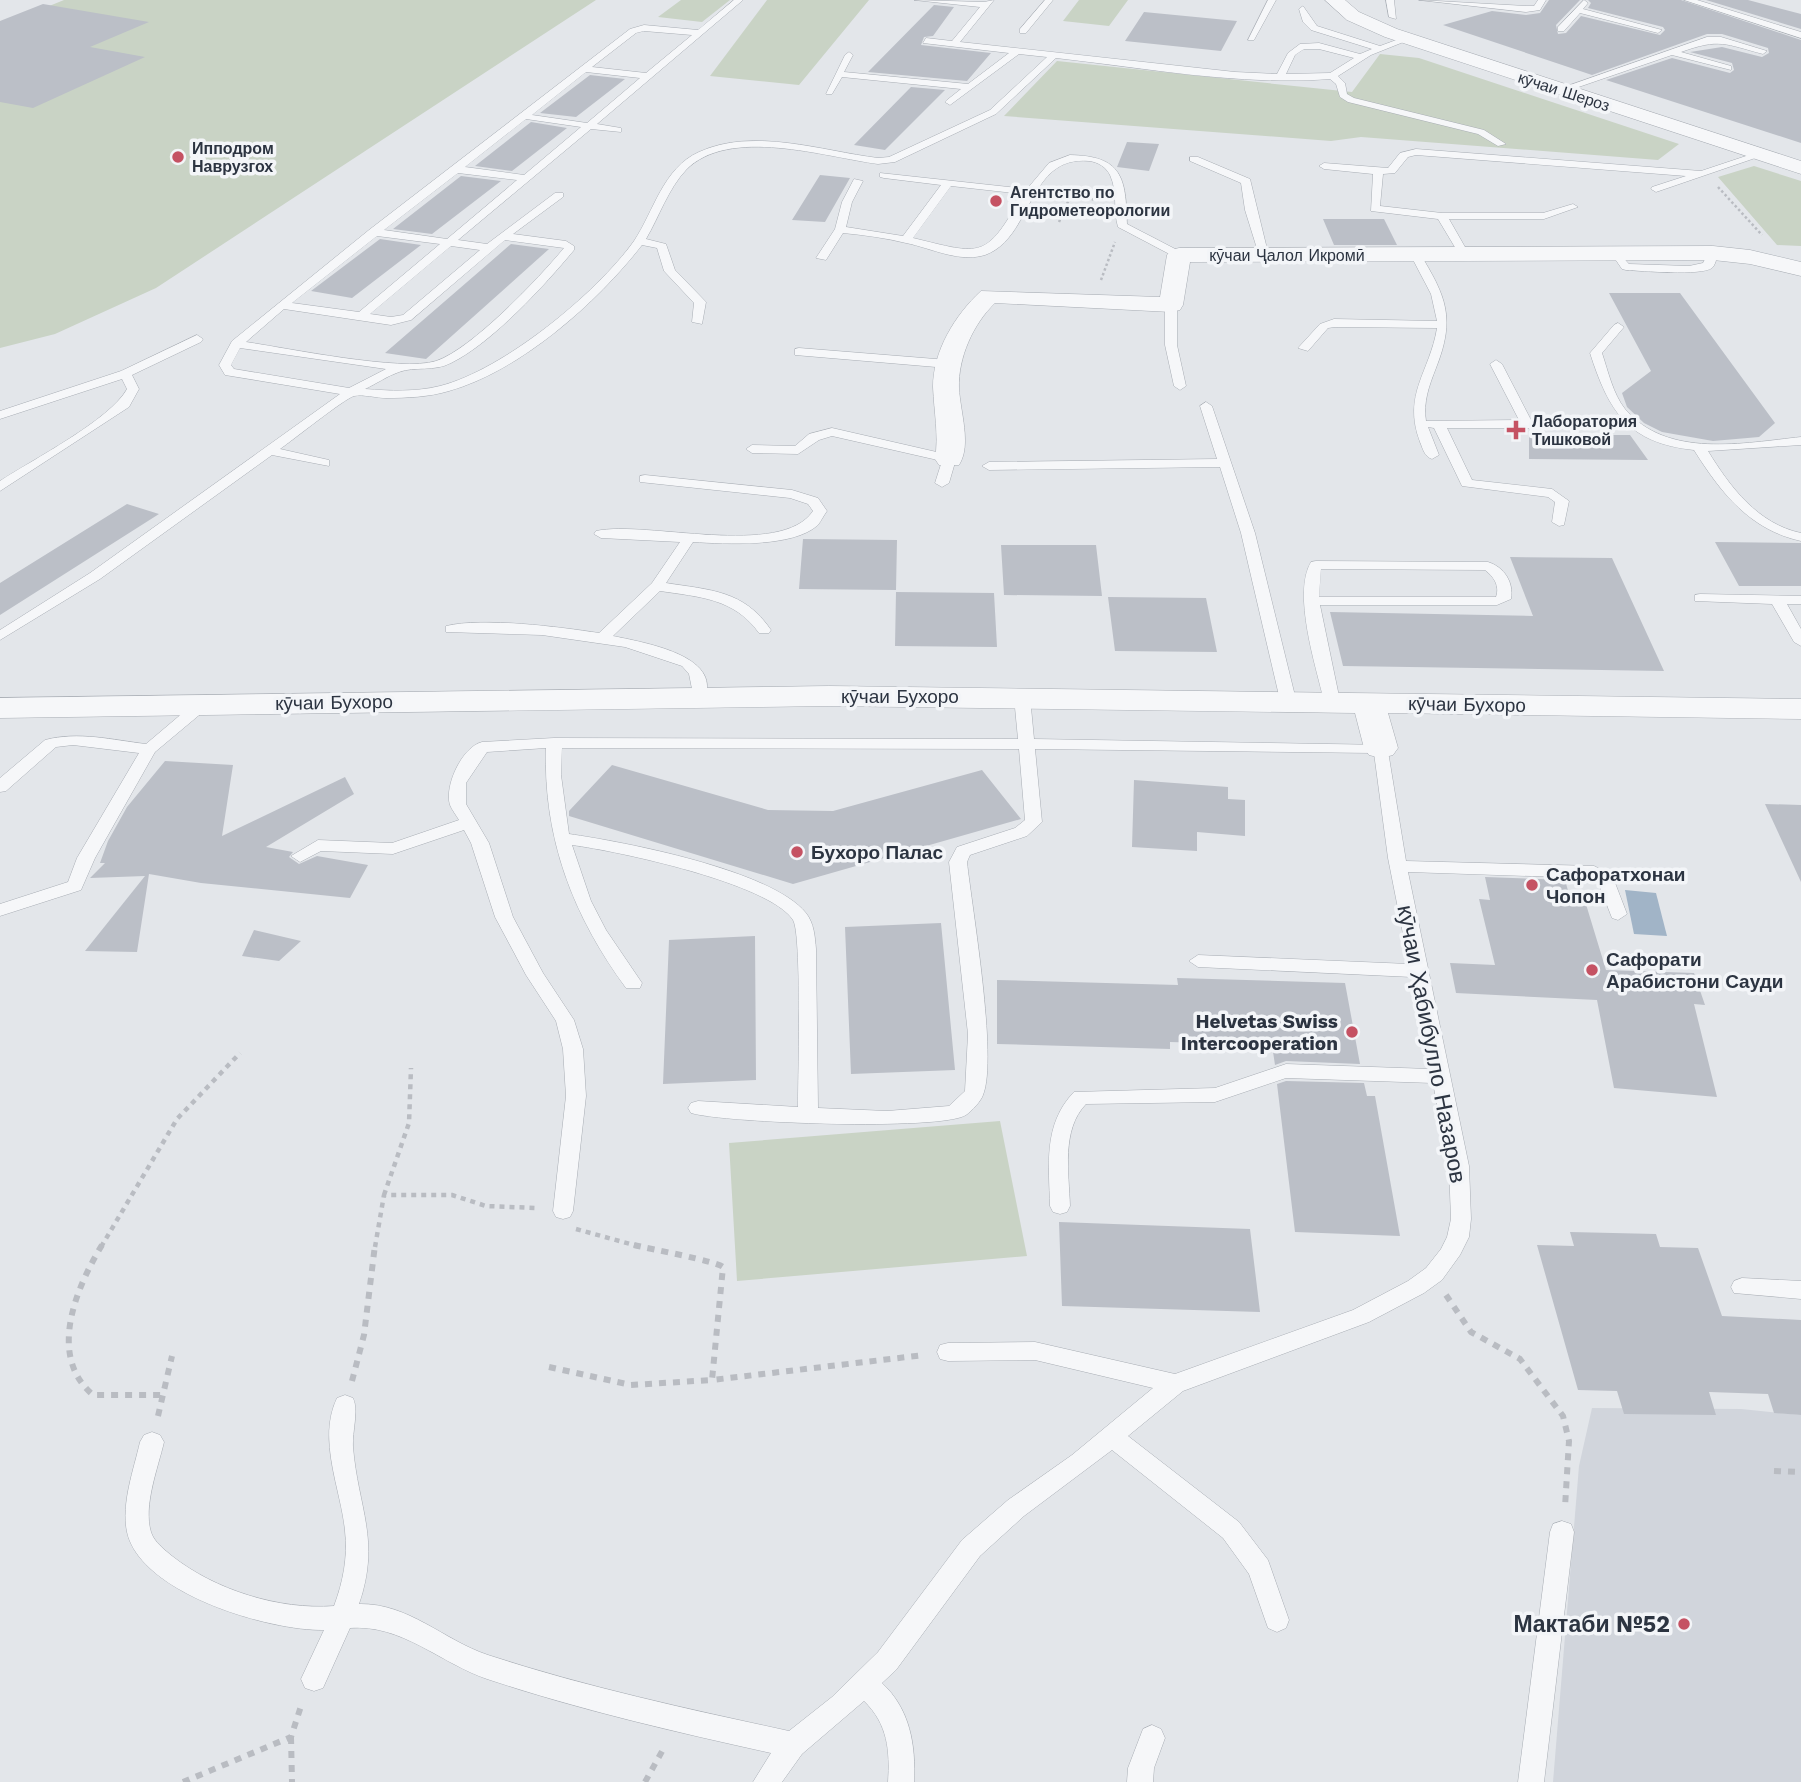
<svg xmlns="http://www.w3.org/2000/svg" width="1801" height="1782" font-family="'Work Sans',sans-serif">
  <rect width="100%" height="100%" fill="#e3e6ea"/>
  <path fill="#d1d5dc" d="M1592,1408L1741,1409L1801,1415V1782H1553L1579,1466Z"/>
  <path fill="#c9d3c5" d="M64,0H596L156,288L55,334L0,348V26Z
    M681,0H730L702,22L658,17Z
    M767,0H869L799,85L710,76Z
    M1079,0H1128L1109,26L1063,21Z
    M1380,54L1419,58L1679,144L1658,160L1361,137L1331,141L1004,116L1057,61L1352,92Z
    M1754,166L1801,181V246L1777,245L1718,177Z
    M1000,1121L1027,1256L737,1281L729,1143Z"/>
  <path fill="#a1b4c7" d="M1625,890L1656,893L1667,936L1634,934Z"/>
  <path fill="#bbbfc7" d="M1549,0H1580L1556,25L1558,34L1566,33L1581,16L1660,35L1665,30L1663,27L1588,8L1591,3L1588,0H1681L1801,40V143L1606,80L1672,58L1730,73L1734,70L1732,63L1690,52L1722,47L1762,57L1769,53L1768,48L1722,34H1707L1592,75L1443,25L1492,11L1526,15L1540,13Z
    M1706,0H1748L1801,14V29Z
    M43,4L149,22L90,47L145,57L33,108L0,102V21Z
    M934,5L954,7L933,36L924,37L921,45L991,53L967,81L868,72Z
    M1144,12L1237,21L1221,51L1125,41Z
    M590,75L625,79L576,117L540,113Z
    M911,87L945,90L885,150L854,145Z
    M531,122L567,128L512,171L475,166Z
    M1127,142L1159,144L1149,171L1117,167Z
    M820,175L850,178L825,222L792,220Z
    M461,176L501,181L432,234L393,229Z
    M1323,219H1384L1397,245H1334Z
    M380,239L421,245L352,298L311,291Z
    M511,244L549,249L426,359L385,353Z
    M1609,293H1680L1775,423L1759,437L1713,441L1662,432L1644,423L1627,407L1622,393L1651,371Z
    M1529,435H1630L1648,460L1529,459Z
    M127,504L159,514L0,615V583Z
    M803,539L897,540L896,590L799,589Z
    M1715,542L1801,543V586H1739Z
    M1001,545H1096L1102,596L1004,595Z
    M1510,557L1612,558L1664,671L1343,666L1330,612L1533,616Z
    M896,592L994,593L997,647L895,646Z
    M1108,597L1206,598L1217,652L1115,651Z
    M165,761L233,765L222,836L345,777L354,794L266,847L293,852L289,857L299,864L317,856L368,865L350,898L201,883L149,874L137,952L85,951L145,876L90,878L105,863H100L108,841L127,807Z
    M612,765L768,810L833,811L982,770L1021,819L793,884L569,816V811Z
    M1134,780L1228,787V799L1245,800V836L1197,832V851L1132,847Z
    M1765,804L1801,805V882Z
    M1485,877L1565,880L1571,901H1585L1606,970L1694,973L1705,1005L1694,1004L1717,1097L1614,1088L1597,1000L1456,993L1450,963L1495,965L1479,899L1490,900Z
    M941,923L955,1070L851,1074L845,927Z
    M254,930L301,941L279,961L242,956Z
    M755,936L756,1080L663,1084L669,940Z
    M1177,978L1345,983L1360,1064L1286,1061L1275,1065L1272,1045L1170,1042V1049L997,1044V980L1178,985Z
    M1286,1081L1364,1083L1367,1096H1375L1400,1236L1295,1232L1277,1084Z
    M1059,1222L1250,1229L1260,1312L1062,1306Z
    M1570,1232L1656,1234L1660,1247L1698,1248L1722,1316L1801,1320V1415L1774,1413L1768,1394L1709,1392L1716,1415L1624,1414L1617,1391L1578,1390L1537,1245L1574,1246Z"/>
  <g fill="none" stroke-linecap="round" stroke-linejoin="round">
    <defs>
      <path id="lane" d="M734,0H743L597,124L621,128V132L591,129L458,240L487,244L555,193H563V197L513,234L566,241L574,246V250C545,285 492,343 451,363C434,372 415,366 399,372C387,376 376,384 365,389C390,391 416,392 440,386C503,370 596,294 634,241C654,211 663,168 699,152C753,127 822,151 878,158L889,157L990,110L1047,57L1019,54L950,105L945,102L947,100L961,89L842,77L832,94H826L845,55L849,52L853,55L844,72L968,84L1009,53L923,43L926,38L952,41L980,7L914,0L984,2L994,0L960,42L1235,72L1277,74L1288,53L1300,44L1319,43L1360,54L1372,49L1311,30L1303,22L1299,9L1303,6L1317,26L1380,46L1407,36L1411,39L1371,55L1338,76L1345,83L1347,94L1354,98L1484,130L1506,144L1498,146L1478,134L1348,102L1340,97L1336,84L1330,79C1240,86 1146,68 1056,58L996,114L895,162L878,164C825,157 729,126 686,170C668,189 659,217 646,239L666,244L675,270L706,302L702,324L692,322L694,303L664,271L657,248L642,245C597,303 520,371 449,391C429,397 407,398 386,398C377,398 362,394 354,396C344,399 293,440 280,449L329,460V466L272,455L100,579L0,640V630L90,573L340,394L225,375L219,365L232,341L369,230L630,29L644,25L698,30ZM644,31L692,35L646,73L592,67L636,33ZM1304,49H1319L1354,58L1330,73L1286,74L1295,55ZM586,72L640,78L587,123L532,115ZM526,119L581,127L524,175L465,167ZM458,173L517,180L447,239L384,230ZM377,236L440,244L359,312L292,303ZM505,240L564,248C539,278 472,349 436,361C402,372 287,348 246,342L284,309L391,325L411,320ZM451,246L480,250L403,315L391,317L370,314ZM240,348L386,369L349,388L234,369L231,365Z
        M1045,0H1053L1026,33H1020V29Z
        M1268,0H1276L1254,40H1248Z
        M1386,0H1394L1396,19L1389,17Z
        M1419,0L1526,6H1534L1538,0H1546L1540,10L1526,12Z
        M1584,0L1588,3L1583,9L1662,30L1658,33L1580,13L1564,31H1558V27Z
        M1684,0H1697L1801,32V38Z
        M1707,37H1721L1767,51L1763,54C1725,44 1720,38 1681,52L1731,66V70L1672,55L1564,92L1556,90Z
        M1416,149L1701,171L1755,153L1764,155L1656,192L1651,189L1652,187L1686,176L1416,155L1408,157L1395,173L1383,174L1380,206L1442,213H1543L1573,204L1578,207L1544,219H1449L1469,254L1464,257L1459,254L1438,219L1371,211L1373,174L1324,169L1319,166L1324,163L1388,168L1400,153Z
        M1070,155C1122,156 1126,177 1127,224L1183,253V257H1175L1118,227C1113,211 1118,192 1110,175C1106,167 1098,162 1089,161C1027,155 1033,238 985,255C959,263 931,248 906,243C886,238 864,235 843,233L826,260L816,258L835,229L842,202L854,179L863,181L852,202L846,227L903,236L941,185L884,178L880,177V173L1027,189L1049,163ZM951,186L1023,194C985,260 983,255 913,238Z
        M1190,157H1198L1250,179L1269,257L1259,255L1245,210L1241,183L1190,161Z
        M1616,250L1629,264L1689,266L1703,263L1709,251L1718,253C1717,257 1715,266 1712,268C1701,276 1642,271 1626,270L1622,269L1611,253Z
        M1411,252H1419C1446,296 1456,318 1436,368C1429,386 1423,402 1426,421L1519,420L1490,364L1496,360L1502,364L1531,420H1603L1609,424L1603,428H1447L1472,480L1552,489L1569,501L1564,525L1559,526L1552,522L1555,502L1548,497L1462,486L1434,428L1428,427L1439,455L1432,459C1424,456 1423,449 1420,442C1402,394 1430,372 1437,328L1335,327L1328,328L1308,351L1298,348L1320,324L1334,319L1437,321L1431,294L1410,254Z
        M1171,302L1177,305V345L1186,386L1180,390L1174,386L1165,345V305Z
        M1618,323L1624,327L1602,353C1608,371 1613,394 1625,409C1667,459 1744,443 1801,437V445L1708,451C1730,487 1758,524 1801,533V541C1750,530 1721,493 1694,450C1628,443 1609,412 1590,353L1614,325Z
        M197,335L203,339L201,342L132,375L139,389L129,407L0,491V481C32,460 110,420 127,389L122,379L0,419V411L121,371Z
        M799,348L948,360L954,364L948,368L795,355V349Z
        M1206,402L1212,406L1255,533L1296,700L1293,703L1288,705L1280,700L1241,533L1220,467L989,470L982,466L989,462L1217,459L1200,406Z
        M832,428L954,456L956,459L949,483L942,487L935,483L942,461L832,436L819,440L798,454L752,453L746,449L752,445L795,446L809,434Z
        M645,475L792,490L818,498L827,511C824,515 821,521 818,525C793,548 725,544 693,542L666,583C710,590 744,590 771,630L769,633H759C734,598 699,597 660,591L613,636C641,642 724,655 704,699H694L689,674L682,666L625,647L542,635L446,632V626C483,617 560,627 599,633L652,583L680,542L601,538L594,534L596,531C646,520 781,559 813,511L808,504L790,498L640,482V476Z
        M1316,561L1488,562C1504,567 1514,582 1511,599L1497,605H1320L1340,701L1332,706L1324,701C1316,667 1292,593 1311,562ZM1321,569L1485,570C1494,577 1500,586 1496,597H1319Z
        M1700,594L1801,596V604H1787L1801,629V646L1794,642L1772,604L1695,601V595Z
        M1022,692L1030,697L1034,739L1387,745L1406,861L1594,866L1612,875L1627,914L1618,920L1612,918L1598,882L1590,878L1408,872L1469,1166L1471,1219L1469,1237L1460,1255L1442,1280L1424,1293L1369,1322L1183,1391L1128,1436L1239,1522L1268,1560L1289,1620L1286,1628L1277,1632L1268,1628L1249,1574L1223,1538L1112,1450L1024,1516L980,1556L896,1670L882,1683C910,1709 916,1745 914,1782H888C890,1751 888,1724 864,1701L802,1754L782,1782H753L771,1753C676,1732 580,1710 487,1679C440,1663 402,1624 350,1628L323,1688L314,1691L305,1688L301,1679L324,1630C269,1631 140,1593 127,1532C121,1503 134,1469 140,1442L144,1435L152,1432L160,1435L164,1442C158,1468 143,1506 151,1532C154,1542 165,1550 172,1556C215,1590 279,1610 334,1606C343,1582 348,1557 345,1531C341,1489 317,1440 337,1398L345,1395L353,1398C359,1411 352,1431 353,1447C358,1508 381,1540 359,1604C409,1603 443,1640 488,1655C586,1687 688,1709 789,1731L832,1697L878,1652L962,1540L1008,1500L1072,1455L1153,1388L1035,1360L948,1361L940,1359L937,1352L940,1345L948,1343L1035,1342L1175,1374L1353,1310L1408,1281L1426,1268L1441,1249L1447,1237L1451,1219L1449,1166L1433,1083L1286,1078L1215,1102L1086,1104C1061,1130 1069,1173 1070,1206L1067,1212L1060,1214L1053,1212L1050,1206C1049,1165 1043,1124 1074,1092L1215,1088L1286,1064L1430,1069L1412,977L1198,967L1189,961L1198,955L1409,964L1388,858L1374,753L1035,749L1042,822L1027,836L970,855L967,862C972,908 998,1058 983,1095C981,1101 972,1111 966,1115C941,1131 724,1123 691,1113L688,1108L691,1103L698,1101L798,1107C798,1079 802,934 793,920C769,883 617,851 572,845L591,901L606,930L642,983L640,988H626C573,916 543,838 546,748L487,752L466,783V804L489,843L513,917L543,973L574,1020L583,1049L586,1096L573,1211L570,1217L563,1219L556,1217L553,1211L566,1096L563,1049L556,1021L526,975L495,917L471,843L464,830L393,854L321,851L300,862L291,856L318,840L392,843L459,820C456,815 452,810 450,805C444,786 462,747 482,742L554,738L1018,739L1014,697ZM562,748L1019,749L1025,820L1015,828L957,847L949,862L968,1034L965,1091L949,1106L887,1111L818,1108L816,949C815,937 814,923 806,913C771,870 625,842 569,834L561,775Z
        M204,698L210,700L212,703L210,706L155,752L95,858L81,890L0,916V904L68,882L77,858L139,753L73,745L56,747L6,791L0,792V778L45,740C78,731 113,740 146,744L198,700Z
        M1742,1278L1801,1281V1299L1734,1293L1731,1287L1734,1281Z
        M1562,1521L1571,1524L1574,1532L1544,1782H1518L1550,1532L1553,1524Z
        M1152,1725L1161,1729L1165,1738L1154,1768L1153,1782H1127L1128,1768L1143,1729Z"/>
      <path id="street" d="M1325,0H1345L1359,12L1397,29L1801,161V174L1385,37L1347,20Z
        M1713,246L1750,250L1801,262V276L1750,264L1713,260L1190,262L1183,305L1180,310L1171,312L995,303C973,324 958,358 959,388C960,411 972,445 959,465H939L935,459C939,435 934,412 933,387C933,351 955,315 981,291L1160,297L1167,255L1171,250L1179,248Z
        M829,686L1801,699V719L1388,713L1398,748L1393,755L1381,758L1369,755L1364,748L1355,713L829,706L0,718V698Z"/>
    </defs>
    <use href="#lane" stroke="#a8adb4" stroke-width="1"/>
    <use href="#street" stroke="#a8adb4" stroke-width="1"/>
    <path stroke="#b9bcc2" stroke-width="2.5" stroke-dasharray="2.5 2.5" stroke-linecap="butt" d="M1718,187L1762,235
      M1052,195L1099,200
      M1059,222L1070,197
      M1101,280L1115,242"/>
    <path stroke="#b9bcc2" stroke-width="4.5" stroke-dasharray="5 5" stroke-linecap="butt" d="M384,1195L409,1123L411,1068
      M576,1229L641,1247
      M101,1247L177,1119L240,1053
      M375,1247L384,1195H452L486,1206L536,1208"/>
    <path stroke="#b9bcc2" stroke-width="6" stroke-dasharray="7 7" stroke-linecap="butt" d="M102,1245C76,1288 47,1356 93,1395H162
      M634,1245C650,1249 716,1261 723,1267L712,1380L924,1355
      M1446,1295L1471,1332L1520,1359L1563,1416L1569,1441L1565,1507
      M549,1367L631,1385L712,1380
      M352,1381L364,1335L375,1245
      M158,1416L172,1356
      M1774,1471L1801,1472
      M291,1737L292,1782
      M183,1782L291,1737L302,1703
      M645,1782L665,1746"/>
    <use href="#lane" fill="#f6f7f9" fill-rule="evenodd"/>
    <use href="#street" fill="#f6f7f9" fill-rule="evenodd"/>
  </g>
  <g fill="#c55263" stroke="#f3f5f8" stroke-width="2.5">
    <circle cx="178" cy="157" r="7"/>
    <circle cx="996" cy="201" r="7"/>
    <path d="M1512.5 419.5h7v7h7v7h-7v7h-7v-7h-7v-7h7z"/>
    <circle cx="797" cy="852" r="7"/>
    <circle cx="1532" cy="885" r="7"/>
    <circle cx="1592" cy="970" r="7"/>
    <circle cx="1352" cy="1032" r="7"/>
    <circle cx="1684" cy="1624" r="7"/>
  </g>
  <g text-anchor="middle" stroke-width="7" stroke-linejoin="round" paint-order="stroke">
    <g font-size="16" fill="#2c3441" stroke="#f3f5f8">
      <text transform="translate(1564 91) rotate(18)" y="6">кӯчаи Шероз</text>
      <text x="1287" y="261">кӯчаи Ҷалол Икромӣ</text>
    </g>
    <g font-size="16" font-weight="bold" fill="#2c3441" stroke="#f3f5f8" text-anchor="start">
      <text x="192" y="154">Ипподром<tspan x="192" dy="18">Наврузгох</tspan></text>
      <text x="1010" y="198">Агентство по<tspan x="1010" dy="18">Гидрометеорологии</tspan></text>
      <text x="1532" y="427">Лаборатория<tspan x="1532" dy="18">Тишковой</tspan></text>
    </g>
    <g font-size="19" fill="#2c3441" stroke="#f3f5f8">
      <text x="900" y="703">кӯчаи Бухоро</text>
      <text transform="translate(334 702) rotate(-1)" y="7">кӯчаи Бухоро</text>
      <text transform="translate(1467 704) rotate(1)" y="7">кӯчаи Бухоро</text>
    </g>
    <g font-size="19" font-weight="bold" fill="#2c3441" stroke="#f3f5f8" text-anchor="start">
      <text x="811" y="859">Бухоро Палас</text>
      <text x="1546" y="881">Сафоратхонаи<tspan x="1546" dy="22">Чопон</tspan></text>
      <text x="1606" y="966">Сафорати<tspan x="1606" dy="22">Арабистони Сауди</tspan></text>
      <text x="1338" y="1028" text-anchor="end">Helvetas Swiss<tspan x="1338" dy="22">Intercooperation</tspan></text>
    </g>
    <g font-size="23" fill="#2c3441" stroke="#f3f5f8">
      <text transform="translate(1432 1044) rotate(79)" y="8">кӯчаи Ҳабибулло Назаров</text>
    </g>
    <g font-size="23" font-weight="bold" fill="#2c3441" stroke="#f3f5f8" text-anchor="end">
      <text x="1670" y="1632">Мактаби №52</text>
    </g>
  </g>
</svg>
